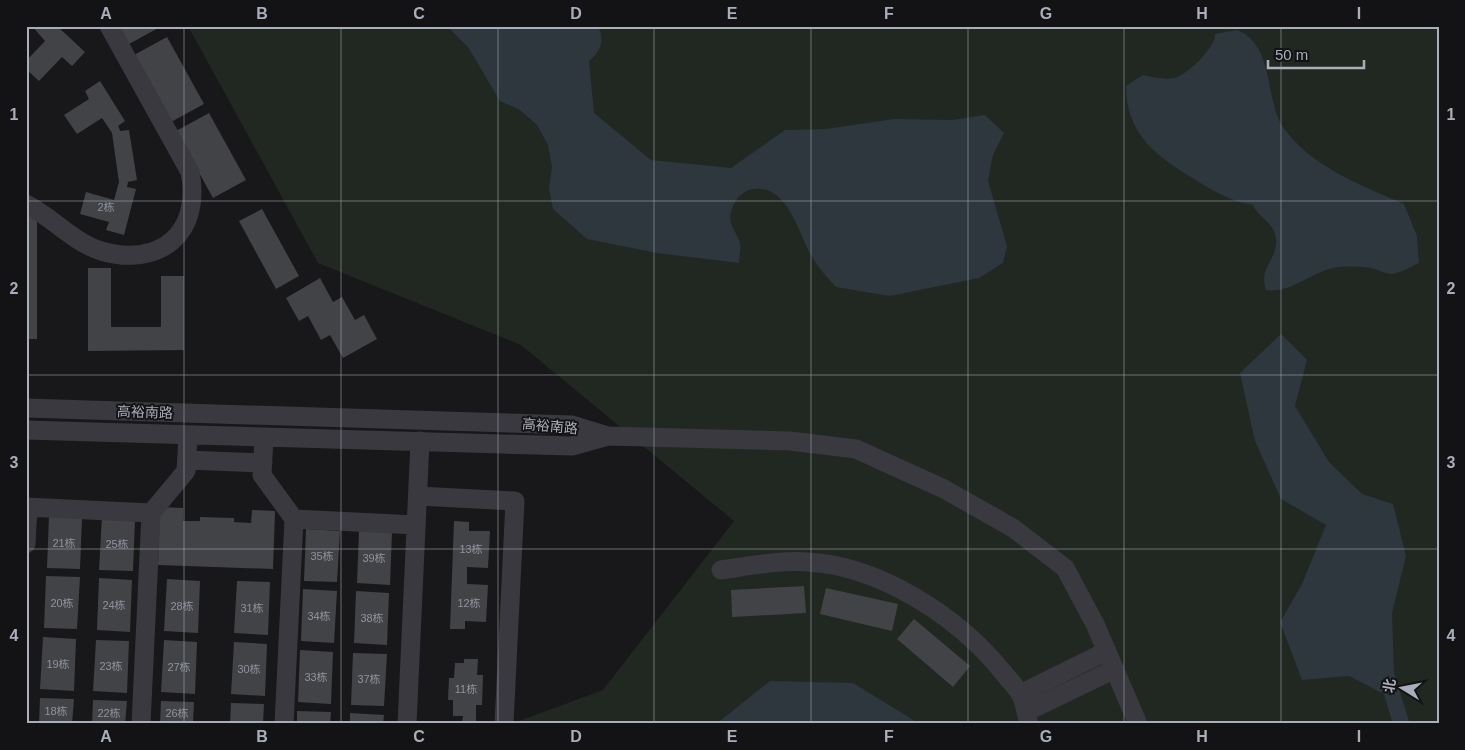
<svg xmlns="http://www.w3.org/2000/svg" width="1465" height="750" font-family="Helvetica,'Noto Sans SC',sans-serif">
  <rect width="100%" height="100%" fill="#18181a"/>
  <path fill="#202821" d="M188,26H1439V724H518L519,721L603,690L734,521L521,345L318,263Z"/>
  <path fill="#2e363e" d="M447,26H598C605,41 601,51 589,61L594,113L651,160L731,168L785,130L826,129L894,119L952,120L985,115L1004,133L993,155L988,181L1007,246L1003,263L979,278L890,296L836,287C828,278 820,270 814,260C799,237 789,184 754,189C741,191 734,200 731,212C727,225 738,233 740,244C741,250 739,258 739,263L657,253L587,239L553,209L549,189L552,167L548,145L537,125L520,110L500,101L468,47Z
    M1237,30C1275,45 1264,98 1283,127C1310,166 1362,186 1404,204L1417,236L1419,263C1410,267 1400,274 1390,274C1385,273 1380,271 1375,269C1362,266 1347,266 1333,268C1310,273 1290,294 1266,290C1258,267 1278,260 1276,239C1274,221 1258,218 1253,205C1230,201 1213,191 1194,179C1156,156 1126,134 1126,86L1143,75C1153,77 1163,80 1174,78C1186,76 1216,47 1215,34Z
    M1281,334L1307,360L1295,406L1329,462L1362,494L1393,504L1406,556L1392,613L1394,673L1409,721L1415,724H1393L1384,694L1349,676L1302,680L1280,622L1302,584L1326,525L1281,499L1255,441L1240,373Z
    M770,681L853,683L920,724H716Z"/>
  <path fill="#424347" d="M32,26H57L85,52L72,66L62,57L39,81L26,69V61L45,41Z
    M119,26H162L129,44Z
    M167,37L204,104L171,122L134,55Z
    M100,81L125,121L118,126L119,128L120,131L129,130L137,180L128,182L127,187L136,189L124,235L106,230L109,222L80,214L86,192L114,200L119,182L112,133L102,118L77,134L64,115L89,99L85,91Z
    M209,113L246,180L213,198L176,131Z
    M262,209L299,276L276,289L239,221Z
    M37,214V339H26V215Z
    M88,268H111V327H161V276H184V350L88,351Z
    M320,278L333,302L342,297L355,320L364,315L377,339L343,358L330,335L321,340L308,316L299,321L286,298Z
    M160,507L183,508V521H200V517L234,518V522L251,523L252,510L275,511L273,569L158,565Z
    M49,516L82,518L80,569L47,568Z
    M102,517L135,519L133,571L99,570Z
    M454,521L469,522V531H490L488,568L467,567V584L488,585L486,622L465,621V629H450Z
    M306,529L340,531L337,582L304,581Z
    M359,531L392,532L390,585L357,583Z
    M46,576L80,577L77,629L44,628Z
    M99,578L132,580L130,632L97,630Z
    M167,579L200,581L198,633L164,631Z
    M237,581L270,582L268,635L234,633Z
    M804,586L806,613L732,617L731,590Z
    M826,588L898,604L892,631L820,614Z
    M303,589L337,591L334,643L301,641Z
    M356,591L389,593L387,645L354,643Z
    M914,619L970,666L953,687L897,639Z
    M43,637L76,639L74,691L40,689Z
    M96,640L129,641L127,693L93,691Z
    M164,640L197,642L195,694L161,692Z
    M234,642L267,644L265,696L231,694Z
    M300,650L333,652L331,704L298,702Z
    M353,653L387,654L384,706L351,705Z
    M464,659H478L477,675H483L482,705H476V724H462L463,716H453V700H448L449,678H454L455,663H464Z
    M40,698L74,699L72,724H39Z
    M93,700L127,701L125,724H92Z
    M161,701L194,702L193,724H160Z
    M231,703L264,704L263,724H230Z
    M297,711L331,712L330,724H297Z
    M350,713L384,715L383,724H350Z"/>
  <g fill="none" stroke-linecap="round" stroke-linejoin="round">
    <path stroke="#39393f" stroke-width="19" d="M26,204C52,217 73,242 101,251C160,268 202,233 190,172L109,26
      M26,408L572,425L608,436
      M26,430L572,446L608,436L790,441L856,449L944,489L1013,528L1065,568L1095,624L1138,724
      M264,437L262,475L294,519L284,724
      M187,460L263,463
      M418,496L515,501L504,724
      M26,507L151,513
      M294,519L416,525
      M26,544L28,507
      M721,570C749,566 779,560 808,562C880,566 957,616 1002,671C1007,678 1016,686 1021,695C1025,703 1026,715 1029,724
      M1020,694L1107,651
      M1026,712L1115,669
      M141,724L151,513L186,471L188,435
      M407,724L420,441"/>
  </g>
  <path fill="none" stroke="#aaaeba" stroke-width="1" stroke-opacity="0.55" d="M184,26V724M341,26V724M498,26V724M654,26V724M811,26V724M968,26V724M1124,26V724M1281,26V724M26,201H1439M26,375H1439M26,549H1439"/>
  <g text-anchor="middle" stroke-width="4" stroke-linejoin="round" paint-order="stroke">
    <g font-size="11" fill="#90939d">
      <text x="106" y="211">2栋</text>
      <text x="64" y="547">21栋</text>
      <text x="117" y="548">25栋</text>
      <text x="471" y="553">13栋</text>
      <text x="322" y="560">35栋</text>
      <text x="374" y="562">39栋</text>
      <text x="62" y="607">20栋</text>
      <text x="469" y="607">12栋</text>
      <text x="114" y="609">24栋</text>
      <text x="182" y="610">28栋</text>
      <text x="252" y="612">31栋</text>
      <text x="319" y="620">34栋</text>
      <text x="372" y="622">38栋</text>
      <text x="58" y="668">19栋</text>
      <text x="111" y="670">23栋</text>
      <text x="179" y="671">27栋</text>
      <text x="249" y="673">30栋</text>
      <text x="316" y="681">33栋</text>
      <text x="369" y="683">37栋</text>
      <text x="466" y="693">11栋</text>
      <text x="56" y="715">18栋</text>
      <text x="109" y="717">22栋</text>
      <text x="177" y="717">26栋</text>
    </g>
    <g font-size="14" fill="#aaaeba" stroke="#131315">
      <text transform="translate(145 412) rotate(2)" y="5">高裕南路</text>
      <text transform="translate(550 426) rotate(5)" y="5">高裕南路</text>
    </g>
  </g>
  <rect width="1465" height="750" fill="none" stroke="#131315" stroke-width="55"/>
  <g transform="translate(1402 688) rotate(280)" stroke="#131315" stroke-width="4" paint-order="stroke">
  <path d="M0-4L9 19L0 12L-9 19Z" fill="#aaaeba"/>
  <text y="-8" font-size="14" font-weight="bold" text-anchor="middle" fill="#aaaeba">北</text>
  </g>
  <path d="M1268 60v8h96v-8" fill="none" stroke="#aaaeba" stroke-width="2.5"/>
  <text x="1275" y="60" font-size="15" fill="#aaaeba" stroke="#131315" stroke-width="4" paint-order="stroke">50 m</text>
  <rect x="28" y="28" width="1410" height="694" fill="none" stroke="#aaaeba" stroke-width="2"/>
  <g font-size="16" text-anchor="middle" font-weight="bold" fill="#aaaeba">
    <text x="106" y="19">A</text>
    <text x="262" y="19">B</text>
    <text x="419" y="19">C</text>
    <text x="576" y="19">D</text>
    <text x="732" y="19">E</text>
    <text x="889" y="19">F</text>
    <text x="1046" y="19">G</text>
    <text x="1202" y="19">H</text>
    <text x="1359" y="19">I</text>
    <text x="14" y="120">1</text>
    <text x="1451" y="120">1</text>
    <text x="14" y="294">2</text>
    <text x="1451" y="294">2</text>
    <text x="14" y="468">3</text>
    <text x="1451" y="468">3</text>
    <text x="14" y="641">4</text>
    <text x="1451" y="641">4</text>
    <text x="106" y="742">A</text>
    <text x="262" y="742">B</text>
    <text x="419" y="742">C</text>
    <text x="576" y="742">D</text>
    <text x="732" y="742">E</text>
    <text x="889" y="742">F</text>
    <text x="1046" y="742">G</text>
    <text x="1202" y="742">H</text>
    <text x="1359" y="742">I</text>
  </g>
</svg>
